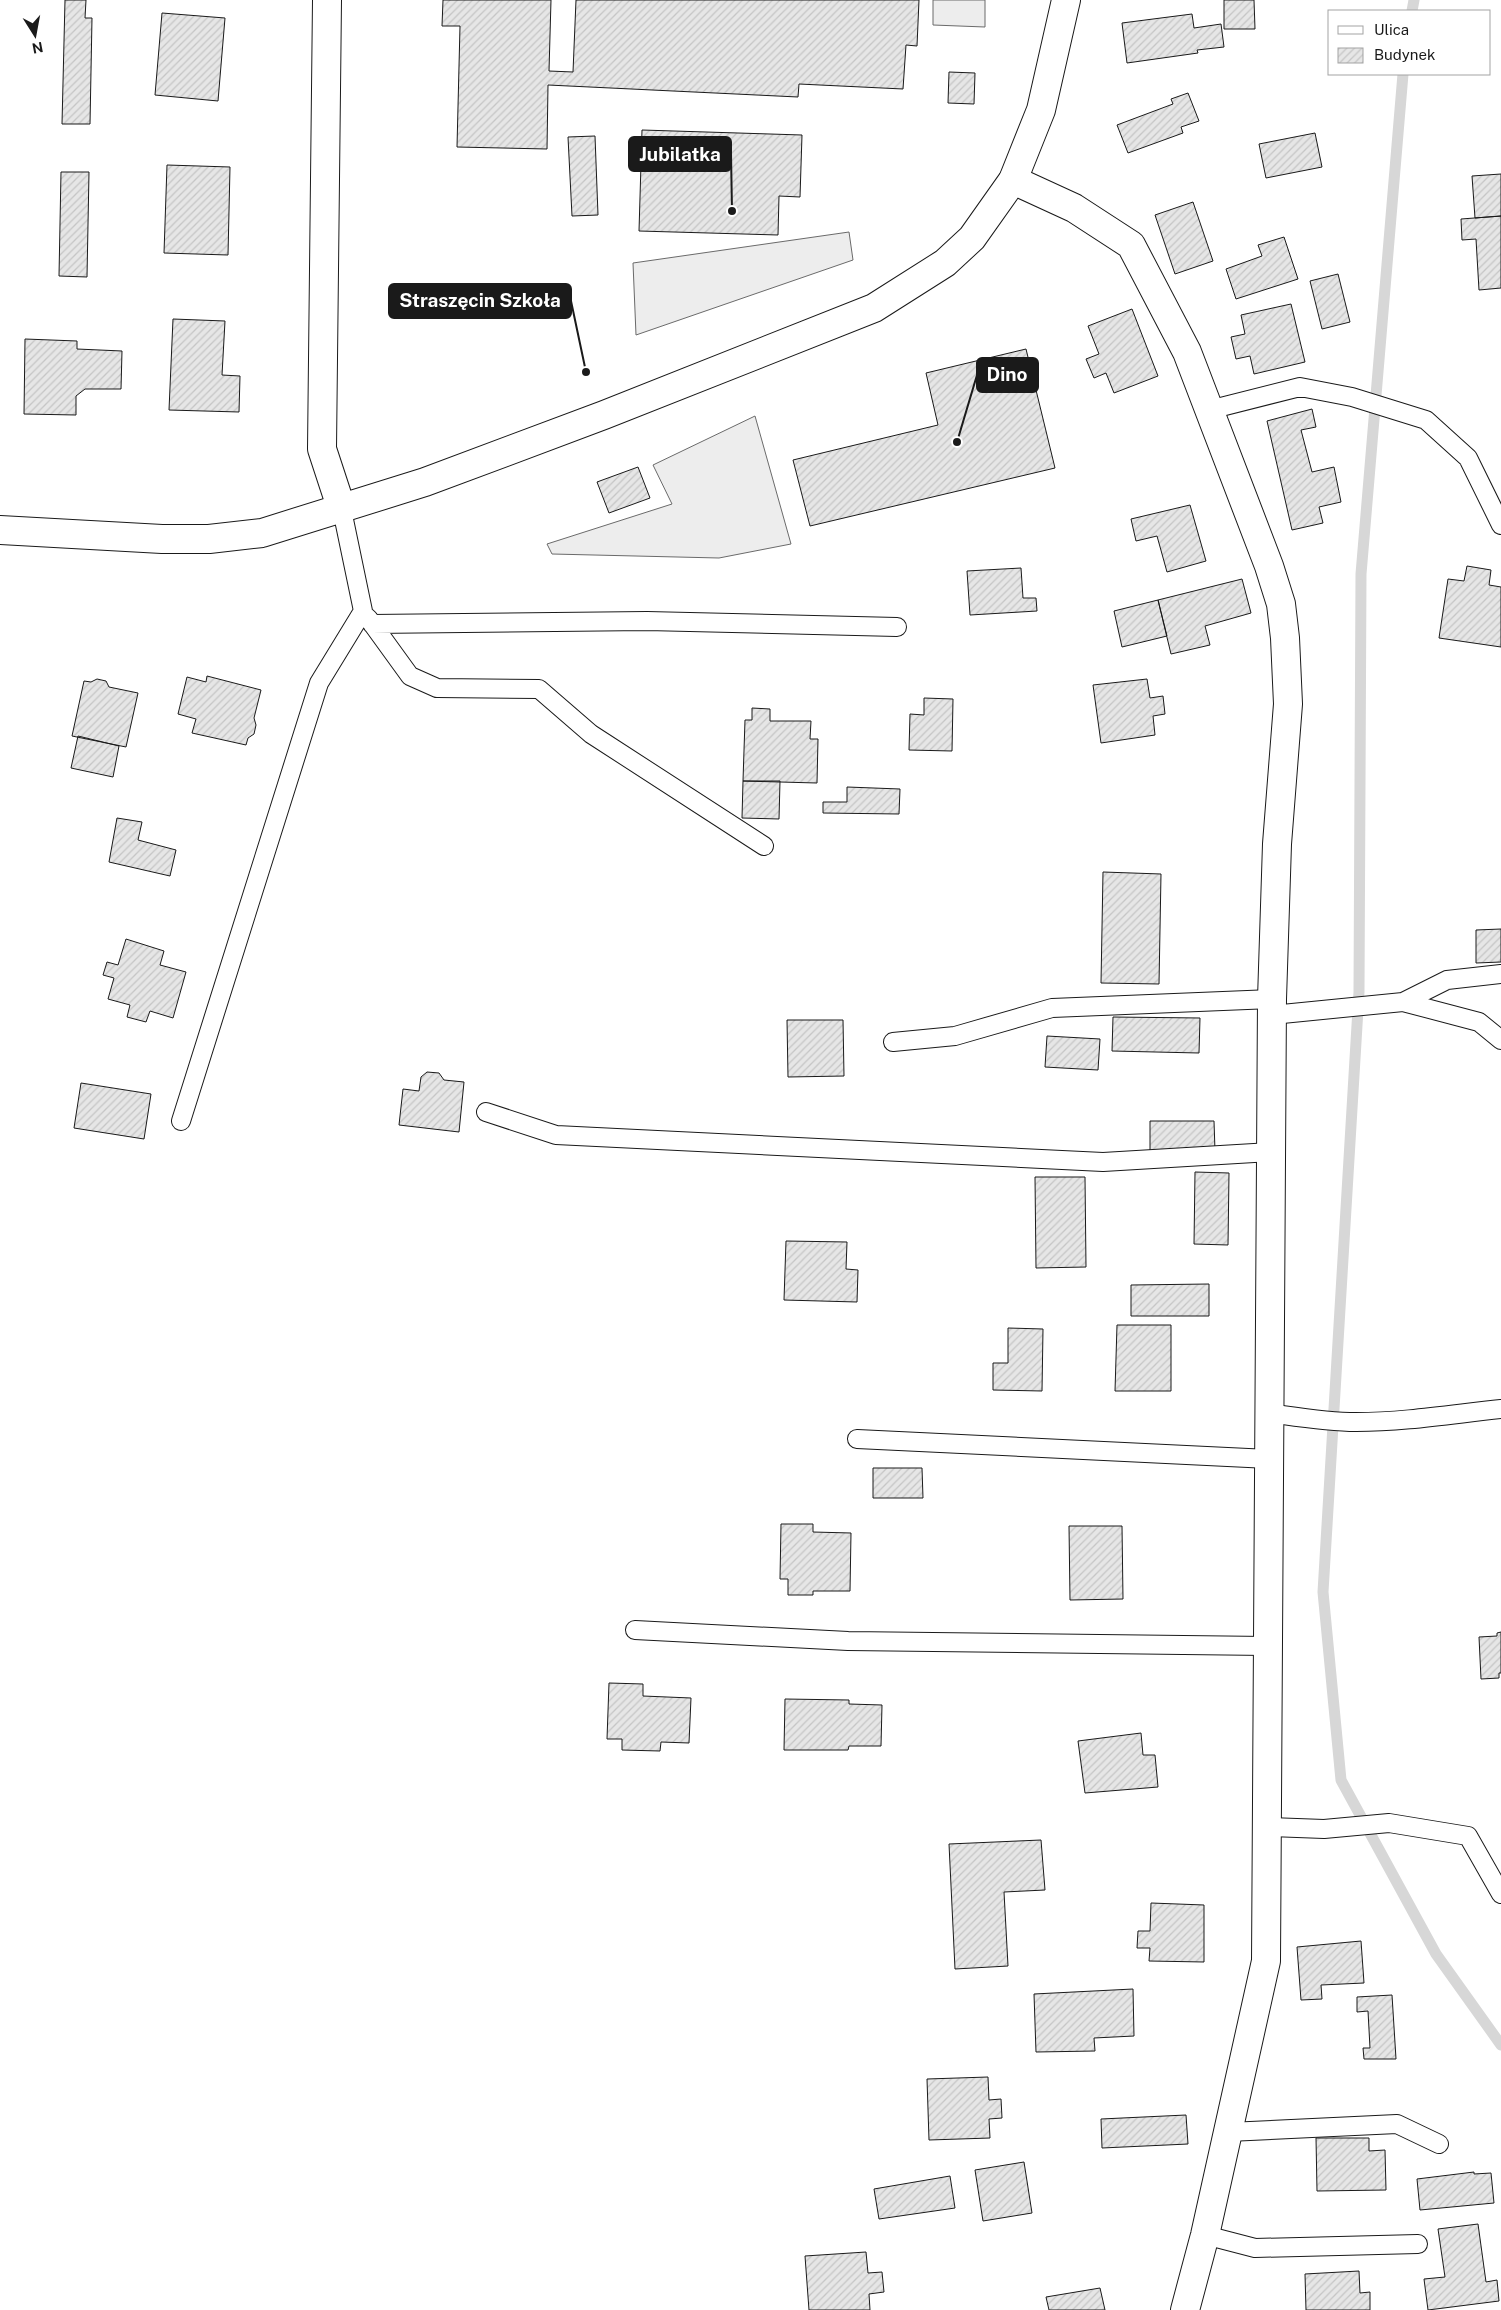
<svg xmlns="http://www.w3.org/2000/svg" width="1501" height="2310" font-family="'Public Sans',sans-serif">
  <defs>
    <pattern id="building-hatch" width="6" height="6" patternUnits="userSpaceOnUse" patternTransform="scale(1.25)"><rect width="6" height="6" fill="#e6e6e6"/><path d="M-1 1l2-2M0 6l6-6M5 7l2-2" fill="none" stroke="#c5c5c5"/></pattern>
  </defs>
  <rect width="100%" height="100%" fill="#fff"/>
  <path fill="#ededed" stroke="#6a6a6a" d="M933,0H985V27L933,25Z
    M849,232L853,260L636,335L633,263Z
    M755,416L791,544L719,558L552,554L547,544L672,504L653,465Z"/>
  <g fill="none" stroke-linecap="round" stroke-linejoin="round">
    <path stroke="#d7d7d7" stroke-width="11" d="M1412,11L1414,0
      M1403,74L1361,574L1359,992L1323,1592L1341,1780L1436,1954L1501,2045"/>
  </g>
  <path fill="url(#building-hatch)" stroke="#1a1a1a" d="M65,0H86L85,18H92L90,124H62Z
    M443,0H551L549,71L573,72L576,0H919L917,46L906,45L903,89L799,84L798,97L548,85L547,149L457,147L460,26H442Z
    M1224,0H1254L1255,29H1224Z
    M162,13L225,18L218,101L155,95Z
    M1192,14L1194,28L1221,24L1224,47L1197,50L1198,53L1127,63L1122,23Z
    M949,72L975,73L974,104L948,103Z
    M1188,93L1199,121L1181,127L1183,133L1128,153L1117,125L1173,104L1171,99Z
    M642,130L802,135L800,197L779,196L778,235L639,231Z
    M1315,133L1322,167L1266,178L1259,144Z
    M595,136L598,215L572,216L568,137Z
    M167,165L230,167L228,255L164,253Z
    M61,172H89L87,277L59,276Z
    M1501,174V216L1475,218L1472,176Z
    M1193,202L1213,261L1175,274L1155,215Z
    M1501,216V288L1479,290L1476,239L1462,240L1461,219Z
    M1284,237L1298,279L1236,299L1226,269L1262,256L1258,245Z
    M1338,274L1350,322L1322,329L1310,281Z
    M1291,304L1305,362L1254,374L1250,356L1236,359L1231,337L1245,334L1241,315Z
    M1132,309L1158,376L1114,393L1106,373L1094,378L1086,359L1099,354L1088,326Z
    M173,319L225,321L222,375L240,376L239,412L169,410Z
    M25,339L77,341V349L122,351L121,389H85L76,396V415L24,414Z
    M1026,349L1055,468L810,526L793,460L938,425L926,373Z
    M1312,409L1316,427L1301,430L1312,472L1334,467L1341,502L1319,507L1323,523L1292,530L1267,421Z
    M638,467L650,498L609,513L597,482Z
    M1190,505L1206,561L1167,572L1157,536L1136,541L1131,519Z
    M1467,566L1491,570L1489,585L1501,587V647L1439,638L1448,579L1464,581Z
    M1021,568L1023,598H1036L1037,611L970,615L967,571Z
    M1242,579L1251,613L1205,626L1210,645L1171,654L1158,600Z
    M1158,600L1167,636L1122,647L1114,611Z
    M207,676L261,690L254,718L256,725L254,734L248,738L246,745L192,733L196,719L178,714L187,677L206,682Z
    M97,679L106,681L109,687L138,693L126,747L72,736L84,681L91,682Z
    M1147,679L1150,698L1163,696L1165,714L1153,716L1155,735L1101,743L1093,685Z
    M924,698L953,699L952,751L909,750L910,714L924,715Z
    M752,708L770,709V721H811L810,739H818L817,783L743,781L745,720H752Z
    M78,736L119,746L113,777L71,768Z
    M743,781H780L779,819L742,818Z
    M847,787L900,789L899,814L823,813V802H847Z
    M117,818L142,822L138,840L176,850L170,876L109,862Z
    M1103,872L1161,874L1159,984L1101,983Z
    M1501,929V962L1476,963V930Z
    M126,939L164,951L160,965L186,972L173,1018L150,1011L146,1022L127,1017L130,1005L108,999L114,978L103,975L107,962L118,965Z
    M1113,1017L1200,1018L1199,1053L1112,1051Z
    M787,1020H843L844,1076L788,1077Z
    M1047,1036L1100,1039L1098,1070L1045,1067Z
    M427,1072L439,1073L444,1080L464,1082L459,1132L399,1125L403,1089L419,1091L421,1077Z
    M81,1083L151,1094L144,1139L74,1128Z
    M1150,1121H1214L1215,1151H1150Z
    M1195,1172L1229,1173L1228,1245L1194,1244Z
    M1035,1177H1085L1086,1267L1036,1268Z
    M786,1241L847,1242L846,1269L858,1270L857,1302L784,1300Z
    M1209,1284V1316H1131V1285Z
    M1117,1325H1171V1391H1115Z
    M1008,1328L1043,1329L1042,1391L993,1390V1363H1008Z
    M873,1468H922L923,1498H873Z
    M781,1524H813V1532L851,1533L850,1591H813V1595H788V1579H780Z
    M1069,1526H1122L1123,1599L1070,1600Z
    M1501,1632V1673H1499V1678L1481,1679L1479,1637L1497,1636V1633Z
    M609,1683L643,1684V1696L691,1698L689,1743L661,1742L660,1751L622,1750V1739H607Z
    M785,1699L849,1700V1704L882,1705L881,1746H849L848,1750H784Z
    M1141,1733L1143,1755H1155L1158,1787L1085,1793L1078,1741Z
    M1041,1840L1045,1890L1004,1892L1008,1966L955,1969L949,1844Z
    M1151,1903L1204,1905V1962L1149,1961L1150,1948H1137L1138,1931H1150Z
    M1361,1941L1364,1983L1321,1985L1322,1999L1301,2000L1297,1947Z
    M1133,1989L1134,2036L1094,2038L1095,2051L1036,2052L1034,1994Z
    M1392,1995L1396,2059H1364L1363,2048H1370L1368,2011L1357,2012V1997Z
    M988,2077L989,2100L1001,2099L1002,2118L989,2119L990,2138L929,2140L927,2079Z
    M1186,2115L1188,2144L1102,2148L1101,2119Z
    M1316,2138H1369V2151L1385,2150L1386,2190L1317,2191Z
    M1024,2162L1032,2213L983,2221L975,2170Z
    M1474,2172V2174L1491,2173L1494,2203L1420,2210L1417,2179Z
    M950,2176L955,2208L879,2219L874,2189Z
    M1478,2224L1486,2282L1497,2280L1499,2301L1428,2310L1424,2279L1445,2277L1438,2229Z
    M866,2252L868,2273L882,2272L884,2292L869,2294L870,2310H809L805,2256Z
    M1359,2271L1360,2293L1370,2292V2310H1306L1305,2274Z
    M1100,2288L1105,2310H1049L1046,2297Z"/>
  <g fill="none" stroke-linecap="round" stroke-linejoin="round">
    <defs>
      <path id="service" d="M1209,410L1300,387L1352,397L1426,420L1468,458L1501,525
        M368,618L410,676L437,688L539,689L591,734L764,846
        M372,624L647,621L897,627
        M1403,1002L1447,980L1501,974
        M1272,1015L1403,1002L1479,1022L1501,1040
        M893,1042L955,1036L1052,1008L1272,999
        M486,1112L556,1135L1103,1162L1271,1152
        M181,1121L319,683L363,611L342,510
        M1269,1413C1298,1417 1327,1422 1356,1422C1405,1422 1453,1414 1501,1409
        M857,1439L1269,1459
        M635,1630L848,1641L1267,1646
        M1267,1827L1324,1829L1389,1823L1468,1836L1501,1894
        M1228,2132L1397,2124L1439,2144
        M1205,2235L1255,2248L1418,2244"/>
      <path id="minor" d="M327,0L322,449L342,510
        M1013,180L1074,208L1131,245L1187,352L1269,566L1281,604L1285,638L1288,704L1277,844L1272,999L1266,1961L1205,2235L1185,2310"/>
      <path id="tertiary" d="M0,530L162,539H209L262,533L425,482L604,415L874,308L945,263L972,238L1013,180L1041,110L1066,0"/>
    </defs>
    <use href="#service" stroke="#1a1a1a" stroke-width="20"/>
    <use href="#minor" stroke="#1a1a1a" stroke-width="30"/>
    <use href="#tertiary" stroke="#1a1a1a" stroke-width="30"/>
    <use href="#service" stroke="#fff" stroke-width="18"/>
    <use href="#minor" stroke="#fff" stroke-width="28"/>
    <use href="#tertiary" stroke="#fff" stroke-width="28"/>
  </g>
  <path fill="none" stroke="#1a1a1a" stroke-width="2" d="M732 211L731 154M586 372L571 301M957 442L977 375"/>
  <g fill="#1a1a1a" stroke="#fff" stroke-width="2">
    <circle cx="732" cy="211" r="5"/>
    <circle cx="586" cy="372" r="5"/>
    <circle cx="957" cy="442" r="5"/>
  </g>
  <g fill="#1a1a1a" stroke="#1a1a1a" stroke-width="2">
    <rect x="629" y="137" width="102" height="34" rx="5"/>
    <rect x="389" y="284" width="182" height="34" rx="5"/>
    <rect x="977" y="358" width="61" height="34" rx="5"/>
  </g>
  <g font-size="19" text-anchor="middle" font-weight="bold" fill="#fff">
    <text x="680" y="161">Jubilatka</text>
    <text x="480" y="307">Straszęcin Szkoła</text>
    <text x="1007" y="381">Dino</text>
  </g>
  <rect x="1328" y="10" width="162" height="65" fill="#ffffff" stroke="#a3a3a3"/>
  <rect x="1338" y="26" width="25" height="8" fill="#ffffff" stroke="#a3a3a3"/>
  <text x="1374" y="35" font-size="15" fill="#1a1a1a">Ulica</text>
  <rect x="1338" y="48" width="25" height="15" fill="url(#building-hatch)" stroke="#a3a3a3"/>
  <text x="1374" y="60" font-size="15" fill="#1a1a1a">Budynek</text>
  <g transform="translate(35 35) rotate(169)" stroke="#ffffff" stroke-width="4" paint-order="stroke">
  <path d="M0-4L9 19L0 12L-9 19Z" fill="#1a1a1a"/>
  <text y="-8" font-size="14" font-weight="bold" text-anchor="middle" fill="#1a1a1a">N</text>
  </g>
</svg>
